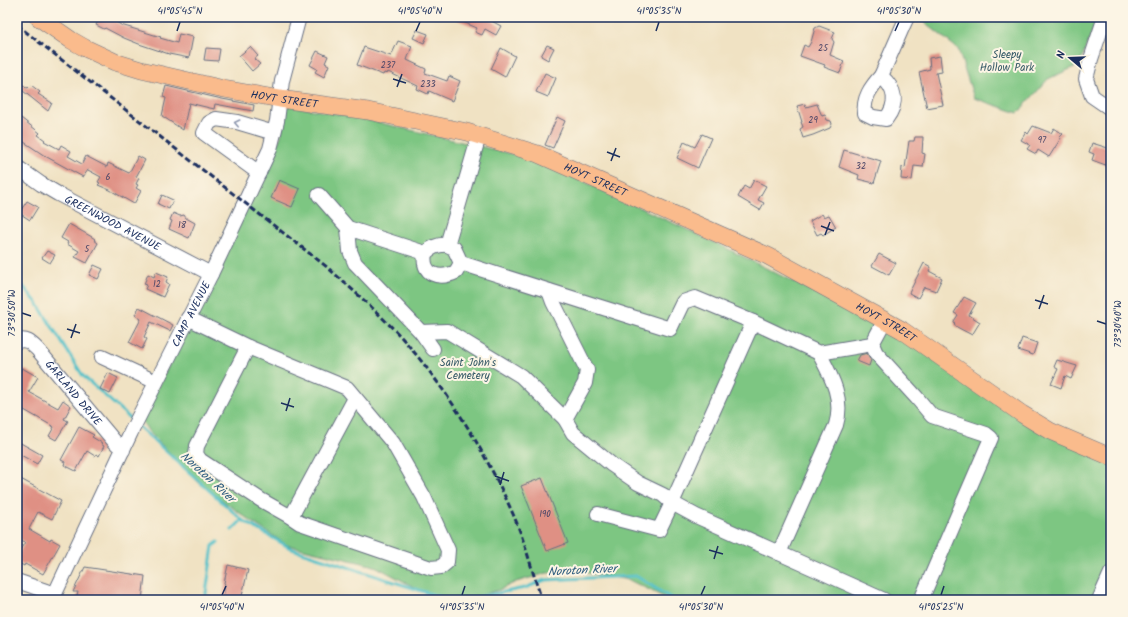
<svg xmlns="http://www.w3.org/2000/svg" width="1128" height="617" font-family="Kalam,sans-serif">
  <rect width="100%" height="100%" fill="#fcf5e5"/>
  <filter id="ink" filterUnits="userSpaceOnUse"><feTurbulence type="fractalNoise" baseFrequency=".025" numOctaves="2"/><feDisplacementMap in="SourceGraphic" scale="8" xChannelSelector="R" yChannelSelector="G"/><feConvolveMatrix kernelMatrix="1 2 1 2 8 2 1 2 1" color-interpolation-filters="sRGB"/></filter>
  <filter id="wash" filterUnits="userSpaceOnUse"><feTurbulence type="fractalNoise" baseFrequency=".012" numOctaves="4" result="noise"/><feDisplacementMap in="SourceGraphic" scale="16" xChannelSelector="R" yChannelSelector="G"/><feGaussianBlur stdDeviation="0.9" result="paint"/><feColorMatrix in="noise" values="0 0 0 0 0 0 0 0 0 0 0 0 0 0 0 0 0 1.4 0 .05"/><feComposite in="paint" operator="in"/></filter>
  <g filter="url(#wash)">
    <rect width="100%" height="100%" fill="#f0e2c3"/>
    <path fill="#7dc682" stroke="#4c7a70" d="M918,17H1098L1079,65L1048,79L1018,113L974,98L958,49Z
      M286,105L355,117L538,160L720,245L863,317L1111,458V600H670L629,580L578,571L547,573L516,582L499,590L465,600H457L429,595L375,566L287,545L252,522L199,483L149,432L141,420L221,262L281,136Z"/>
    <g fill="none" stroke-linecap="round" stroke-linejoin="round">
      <path stroke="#53c1c9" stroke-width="3" d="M17,279L37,303L83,376L133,421
        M138,426L242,520L292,549L450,600
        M232,530L242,520
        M205,600L213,546L218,542
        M463,600L525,588L545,580L636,576L674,600"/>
    </g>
    <g id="blocks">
      <path fill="#df9084" d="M100,17H115L113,20L121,25L161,37L160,38L177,43L179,34L193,37L189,58L169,54L139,44L124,38L105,28L104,29L96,25Z
        M451,17H484L501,26L496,35L485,29L482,35L475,32L477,28Z
        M819,26L835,32L832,39L834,42L830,55L844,61L840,73L824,67L825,65L800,56L804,45L808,47L811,42L815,28Z
        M417,30L428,34L424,43L413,38Z
        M398,41L412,46L407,60L426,69L425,73L447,81L449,76L460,81L452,101L429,91L428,94L417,89L418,86L388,72L387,74L384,73L383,75L357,65L364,47L391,56Z
        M547,45L554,48L548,60L541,56Z
        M250,47L258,56L254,59L260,64L252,71L239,56Z
        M206,48L220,49L218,61L204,60Z
        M501,48L515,56L505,77L491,69Z
        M317,51L328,56L325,63L329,65L324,77L315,72L317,69L310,65Z
        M940,56L942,72L936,73L943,105L927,108L919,72L930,69L929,58Z
        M545,73L556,78L548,97L536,92Z
        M21,84L28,88L31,85L40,92L38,94L52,103L48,111L18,87Z
        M166,86L222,99L254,105L253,111L215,104L214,109L189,103L183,130L162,116L166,98L163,97Z
        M805,104L806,107L817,104L822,116L825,115L827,120L831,121L832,124L830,128L813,135L803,138L800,129L803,127L801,122H802L797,106Z
        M557,117L565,121L553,148L545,145Z
        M21,118L40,133L38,135L45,140L44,141L59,149L61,145L71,151L68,156L82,164L86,156L107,167L108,163L129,173L138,156L145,160L136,177L139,178L136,184L138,185L136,188L141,191L134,204L110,190L98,185L100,183L98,182L101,177L88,170L83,177L45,156L24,142L17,136V123Z
        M1033,126L1051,133L1054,128L1063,134L1060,137L1061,138L1049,157L1038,150L1036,154L1027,149L1030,145L1021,140L1026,132L1028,134Z
        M702,134L711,138L698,168L677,158L684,142L695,147Z
        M915,137H923L922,153L925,154L923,167L914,166L912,180L901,179L902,167L905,168L909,141H914Z
        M1092,143L1111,149V167L1092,160L1094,154L1089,152Z
        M844,150L881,161L874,183L858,179L859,175L839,167Z
        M279,180L300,189L292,207L271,198Z
        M754,180L766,186L758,200L764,203L760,210L738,197L744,186L749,189Z
        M162,195L173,200L169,209L158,204Z
        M27,201L38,207L30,220L19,213Z
        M173,213L180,216L184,215L186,218L195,223L189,238L169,229L172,221L170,220Z
        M822,214L824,217L829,215L836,227L823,235L821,233L817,235L810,221Z
        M69,224L92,237L95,239L94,240L98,243L87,263L75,257L79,251L67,244L68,242L61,238Z
        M47,251L55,255L50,263L42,258Z
        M879,254L896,263L889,275L872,266Z
        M924,263L931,267L929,271L942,278L936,291L924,287L918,298L909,293Z
        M94,265L103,269L98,279L89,275Z
        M156,272L168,277L166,282L169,284L163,297L145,289L147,285L144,284L148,274L154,277Z
        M964,297L976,303L969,315L980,322L972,335L955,326L954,321L958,315L954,313Z
        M139,307L173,325L170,331L151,322L144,337L147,339L142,349L129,342L141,319L135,315Z
        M1022,338L1037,343L1033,355L1018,350Z
        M867,353L871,360L869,366L857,361L860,355Z
        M1057,360L1077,366L1071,379L1065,376L1061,388L1051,384L1058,369L1054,367Z
        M22,368L38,377L29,392L58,408L63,400L71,406L64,419L68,421L56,440L49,436L54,427L17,406V377Z
        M108,373L118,378L110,394L100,389Z
        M79,427L94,435L92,437L102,443L101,444L104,446L99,456L96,454L95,456L87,451L76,471L64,465L65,462L61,460Z
        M17,441L42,455L37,464L17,453Z
        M17,477L61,501L52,519L38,512L29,529L50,541L51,539L60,544L43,574L25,564L24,566L17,562V555L25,542L17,538Z
        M542,478L568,543L547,551L521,486Z
        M228,565L248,570L241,600H223L225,584L224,583Z
        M85,567L145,576L142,600H76L78,592H73Z"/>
    </g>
  </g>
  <g filter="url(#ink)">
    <use href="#blocks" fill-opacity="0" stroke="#666e81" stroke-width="1"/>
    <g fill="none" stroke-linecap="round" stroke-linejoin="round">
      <defs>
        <g id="minor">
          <path d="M1105,17L1091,59L1086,79L1092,96L1111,109"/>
          <path d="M881,76C896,89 898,103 886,119L873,117L865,113C863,98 871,87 881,76Z"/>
          <path d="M881,76L902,28L907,17"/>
          <path id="s1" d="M17,167L41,184L58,194L211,274"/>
          <path d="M259,173L204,133L209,123L216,119L237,122L274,133"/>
          <path d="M319,195L348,228L425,253C432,247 438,244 447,245L479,136"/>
          <path d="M348,228L350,251L355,263L421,332L433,349"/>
          <path d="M447,245L454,248L461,263L670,329L683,302L695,298L753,322L672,503L696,516L779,553L836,425C844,398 831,376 819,353"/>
          <path d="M425,253C421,275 439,280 456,272L461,263"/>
          <path d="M549,291L553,302L587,370L585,383L565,419L573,433L612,465L638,483L663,495L672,503L659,530L598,514"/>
          <path d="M188,318L248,347L347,388L393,443L424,497L448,550L447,562L441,567L431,568L300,523L291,517L355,398"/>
          <path d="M753,322L819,353L872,344L885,320"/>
          <path d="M421,332L447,331L521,376L565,419"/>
          <path id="s2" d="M17,341C27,338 31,343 38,350L115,442L123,450"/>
          <path d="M872,344L876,353L917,398L932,416L986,434L991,438L921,600"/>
          <path d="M248,347L197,446L196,454L200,460L261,500L291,517"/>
          <path d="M102,357L156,382"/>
          <path d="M779,553L884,600"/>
          <path d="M17,581L55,594"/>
          <path id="s3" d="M52,600L131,432L211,274L270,149L277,121L282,81L299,17"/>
          <path d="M1099,600L1111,573"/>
        </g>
        <g id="major">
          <path id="s4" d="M38,17L71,40L85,48L115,62L141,70L224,89L280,99L368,111L467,132L538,154L768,256L902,330L1022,414L1050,431L1111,457"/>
        </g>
      </defs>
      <use href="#minor" stroke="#666e81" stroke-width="16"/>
      <use href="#major" stroke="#666e81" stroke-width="18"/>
      <use href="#minor" stroke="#fff" stroke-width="14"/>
      <use href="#major" stroke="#fabb8c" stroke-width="17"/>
      <path stroke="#1b2f5e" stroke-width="3" stroke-dasharray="6 3" stroke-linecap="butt" d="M17,25L327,267C353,290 379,313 402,338C448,390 485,451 513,514C525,541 532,572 542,600"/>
    </g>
    <defs><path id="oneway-chevron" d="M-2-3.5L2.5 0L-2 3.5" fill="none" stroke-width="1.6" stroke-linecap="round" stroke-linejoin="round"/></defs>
    <use stroke="#8d97ae" href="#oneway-chevron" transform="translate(237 123) rotate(-167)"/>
  </g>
  <path fill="none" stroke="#1b2f5e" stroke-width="1.5" d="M177,31L180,22M416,31L420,22M656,31L659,22M895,31L899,22M393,79L406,83M397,87L402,74M607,152L620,157M611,161L616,148M821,226L834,231M825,235L830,222M1035,300L1048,304M1039,309L1044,295M22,313L31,316M1097,321L1106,324M67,329L80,333M71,338L76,324M281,403L294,407M286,411L290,398M495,476L509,481M500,485L504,472M709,550L723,554M714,559L718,546M222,595L226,586M462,595L465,586M701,595L705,586M941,595L944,586"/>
  <g text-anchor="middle" stroke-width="4" stroke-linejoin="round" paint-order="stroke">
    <g font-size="9" fill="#4c4768">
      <text x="823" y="51">25</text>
      <text x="388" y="68">237</text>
      <text x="428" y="87">233</text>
      <text x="813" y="123">29</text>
      <text x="1042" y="143">97</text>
      <text x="861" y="169">32</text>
      <text x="108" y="180">6</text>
      <text x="182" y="228">18</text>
      <text x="87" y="252">5</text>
      <text x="157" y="287">12</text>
      <text x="545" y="517">190</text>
    </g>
    <g font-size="11" fill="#385c69" stroke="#fcf5e5">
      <text x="1007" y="58">Sleepy<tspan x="1007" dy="13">Hollow Park</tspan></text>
      <text x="468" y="366">Saint John's<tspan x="468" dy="13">Cemetery</tspan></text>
    </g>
    <g font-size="11" fill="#1b2f5e" stroke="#fcf5e5">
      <text dy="4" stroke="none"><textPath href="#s4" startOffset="263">HOYT STREET</textPath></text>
      <text dy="4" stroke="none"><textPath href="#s4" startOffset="586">HOYT STREET</textPath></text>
      <text dy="4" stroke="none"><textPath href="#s1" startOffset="111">GREENWOOD AVENUE</textPath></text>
      <text dy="4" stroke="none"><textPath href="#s3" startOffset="318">CAMP AVENUE</textPath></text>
      <text dy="4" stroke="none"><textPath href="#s4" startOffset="910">HOYT STREET</textPath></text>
      <text dy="4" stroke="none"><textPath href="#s2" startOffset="80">GARLAND DRIVE</textPath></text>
    </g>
    <g font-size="12" font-style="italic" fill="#2c5b7e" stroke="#fcf5e5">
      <text transform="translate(208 477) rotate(42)" y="4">Noroton River</text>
      <text transform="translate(582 570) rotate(-3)" y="4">Noroton River</text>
    </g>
  </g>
  <rect width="1128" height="617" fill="none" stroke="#fcf5e5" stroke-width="44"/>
  <g transform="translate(1070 58) rotate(289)" stroke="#fcf5e5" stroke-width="3" paint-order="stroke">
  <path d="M0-3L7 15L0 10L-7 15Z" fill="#1b2f5e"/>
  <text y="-6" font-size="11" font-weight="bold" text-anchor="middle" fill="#1b2f5e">N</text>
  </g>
  <rect x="22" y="22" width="1084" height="573" fill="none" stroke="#1b2f5e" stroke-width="1.5"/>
  <g font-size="10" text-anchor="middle" fill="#1b2f5e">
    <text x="180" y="14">41°05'45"N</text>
    <text x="420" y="14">41°05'40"N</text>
    <text x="659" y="14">41°05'35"N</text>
    <text x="899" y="14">41°05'30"N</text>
    <text transform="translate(11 313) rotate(-90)" y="4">73°30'50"W</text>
    <text transform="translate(1117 324) rotate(-90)" y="4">73°30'40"W</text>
    <text x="222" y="610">41°05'40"N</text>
    <text x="462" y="610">41°05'35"N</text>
    <text x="701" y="610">41°05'30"N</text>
    <text x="941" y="610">41°05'25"N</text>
  </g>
</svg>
